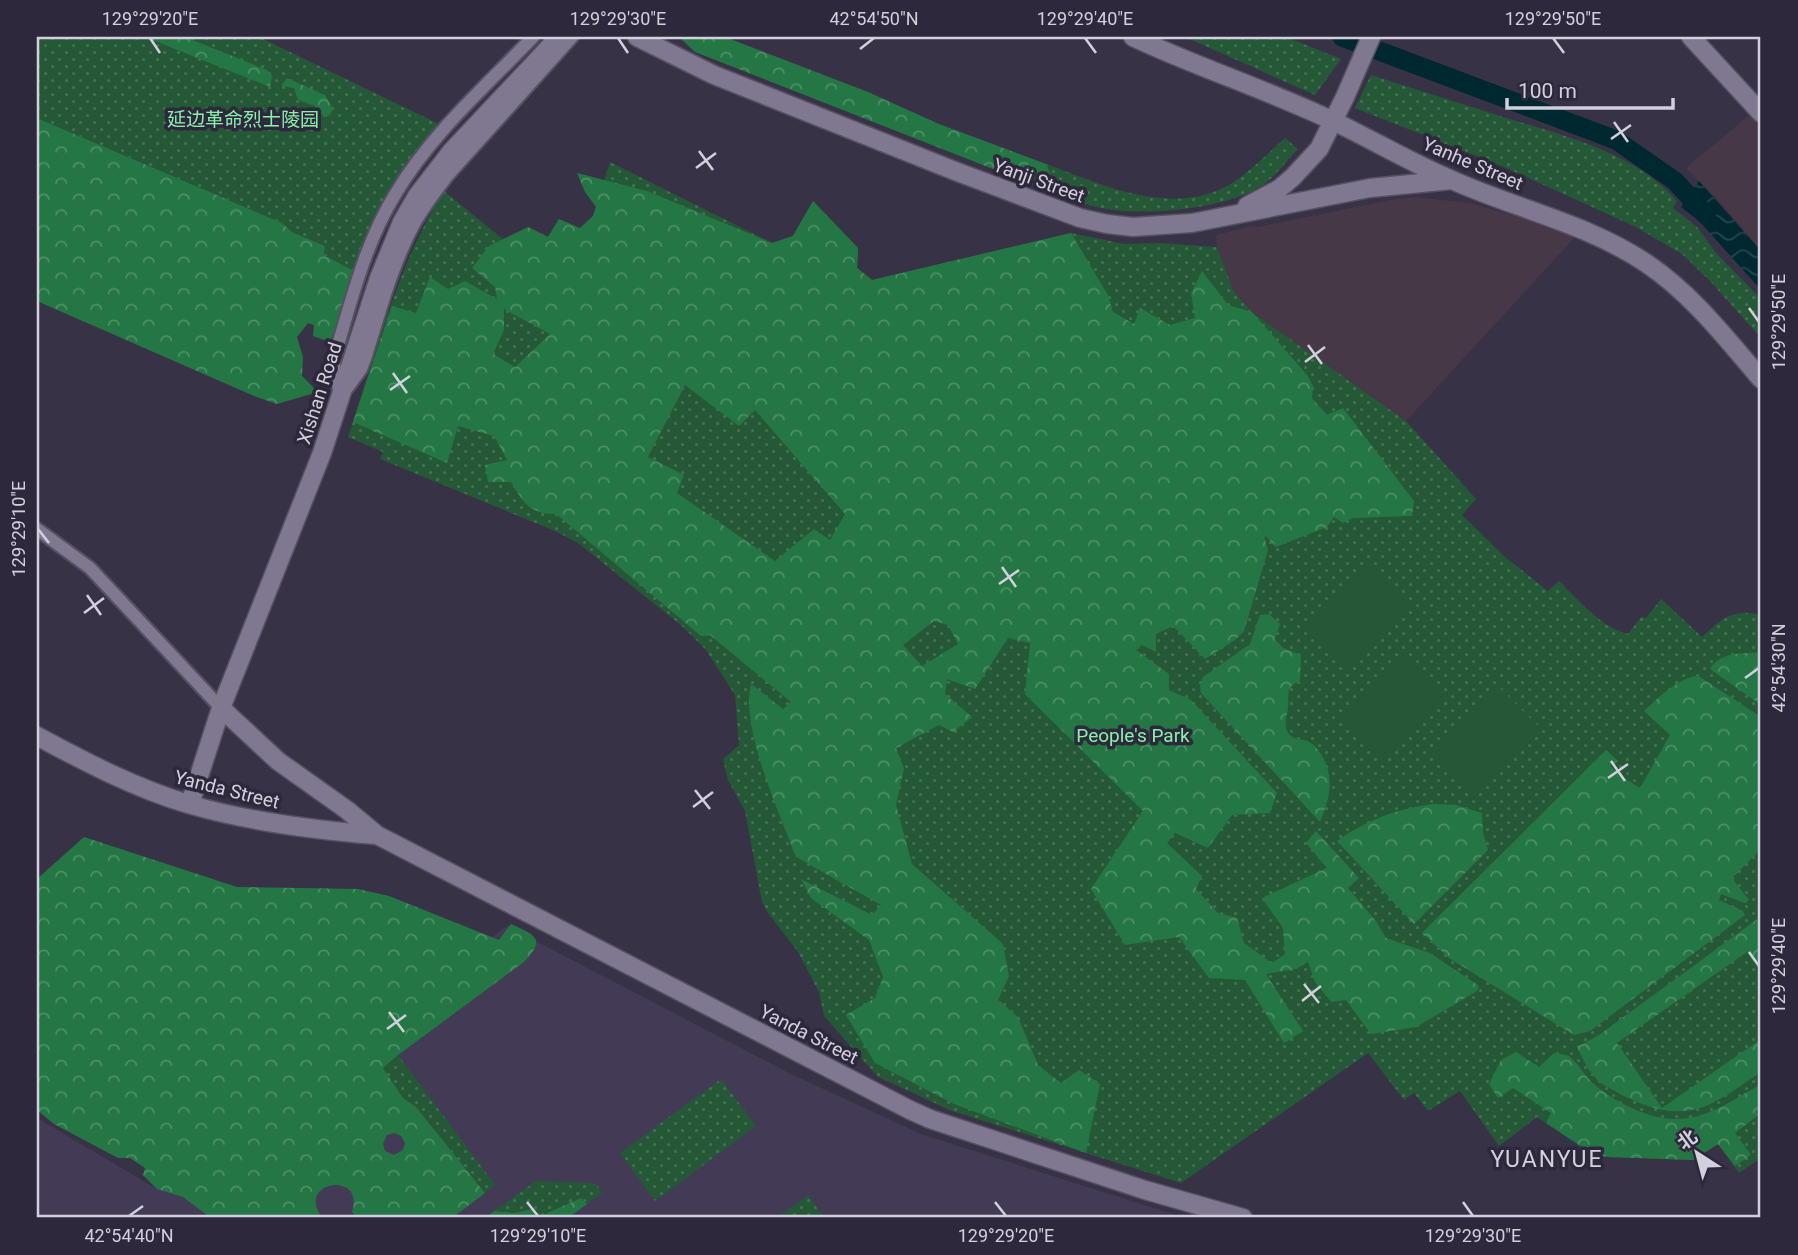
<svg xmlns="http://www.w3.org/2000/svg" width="1798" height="1255" font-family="Roboto,'Noto Sans SC',sans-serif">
  <defs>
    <pattern id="grass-dots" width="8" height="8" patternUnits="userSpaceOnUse" patternTransform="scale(1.75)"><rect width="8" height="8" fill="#255836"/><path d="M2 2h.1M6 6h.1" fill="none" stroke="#446f53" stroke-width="1.8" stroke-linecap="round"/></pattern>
    <pattern id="forest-crowns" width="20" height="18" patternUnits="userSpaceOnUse" patternTransform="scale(1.75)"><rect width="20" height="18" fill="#247744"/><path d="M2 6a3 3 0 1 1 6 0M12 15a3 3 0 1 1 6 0" fill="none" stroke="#4d8f67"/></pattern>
    <pattern id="water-waves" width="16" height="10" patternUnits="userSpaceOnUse" patternTransform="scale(1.75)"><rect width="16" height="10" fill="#002830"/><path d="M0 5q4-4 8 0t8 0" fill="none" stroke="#24464e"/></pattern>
  </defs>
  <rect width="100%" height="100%" fill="#383247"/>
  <path fill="#463846" d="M1753,112L1761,121V251L1721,203L1686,168Z
    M1415,197L1470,203L1550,226L1576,236L1406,421L1252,312L1233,290L1217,247L1216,235L1251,226L1258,227L1395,199Z"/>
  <path fill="#433a55" d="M508,925L528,937L791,1074L921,1134L1185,1218H37V1118L157,1189Z"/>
  <path fill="url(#grass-dots)" d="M37,37H259L441,125L356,272L324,255L325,246L292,232L282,223L37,118Z
    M1185,37H1286L1341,59L1315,95Z
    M1371,75C1414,89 1457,102 1500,116C1560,135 1634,151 1677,201L1673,208L1697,227L1717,254L1761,299V338L1710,281L1682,254L1636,227L1504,167L1355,108Z
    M1285,138L1298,149C1287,160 1277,175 1264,184C1231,209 1146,216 1106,209C1088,206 1071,199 1054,193V182L1046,164C1101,184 1170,217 1227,186C1248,174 1267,154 1285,138Z
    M610,162L772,243L793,236L813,201L858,248L857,268L872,280L1071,233L1124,244L1159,243L1217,247L1233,290L1252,312L1406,421L1476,499L1462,515L1505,557L1548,591L1559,581C1580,601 1599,626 1628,634L1641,617L1646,618L1661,599L1702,637C1722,618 1733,608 1761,615V1158L1739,1173L1718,1144L1693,1160L1609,1157L1594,1155L1537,1117L1499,1146L1460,1091L1428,1111L1414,1093L1404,1100L1368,1053L1181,1183L952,1111L878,1077L824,1016L819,992L798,952L768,913L762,902L745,811L728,780L723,759L739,745L735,695L706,650L682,626L578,543L555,531L380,459L383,452L348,437C376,354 397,265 444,191L504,240L528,227L548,237L559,219L580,229L593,216Z
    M398,1055L495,1185L485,1193L416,1107L403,1099L383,1068Z
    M721,1079L756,1126L655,1201L620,1153Z
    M536,1181L592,1183L597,1185L602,1193L587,1204L581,1198L541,1217L533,1209L514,1213L494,1211Z
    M808,1195L824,1218H777Z"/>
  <path fill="url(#forest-crowns)" fill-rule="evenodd" d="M145,37H185L267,70L272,76L270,87Z
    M679,37H725L868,92L939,124L1046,164L1054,182V193L695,52Z
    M287,78L325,95L333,109L330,115L324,117L315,106L298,100L294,88L281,86Z
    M37,118L282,223L292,232L325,246L324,255L356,272L330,342L313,336L314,325L308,323L297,337L303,357L302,376L318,392L277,404L254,396L37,301Z
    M577,173L647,191L772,243L793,236L813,201L858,248L857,268L872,280L1071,233L1108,295L1113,312L1134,324L1140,308L1170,325L1195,318L1191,293L1202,271L1228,305L1252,312L1307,375L1313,386L1312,398L1327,415L1343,408L1414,501L1412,516L1353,518L1343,523L1334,517L1327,527L1276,547L1263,533L1268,550L1244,631L1235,640L1205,659L1173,626L1156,634V652L1142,645L1136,650L1169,674V690L1191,700L1277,793L1270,813L1232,815L1208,848L1175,833L1167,843L1202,876L1196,889L1218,913L1237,918L1244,943L1272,963L1285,954L1283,928L1262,898L1327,868L1306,843L1316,831L1359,878L1348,888L1376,921L1386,938L1430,953L1479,986L1477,991L1416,1027L1371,1034L1346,1000L1331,1002L1315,982L1308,962L1296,969L1266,974L1303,1031L1284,1043L1245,980L1209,978L1179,937L1125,945L1091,889L1143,811L1025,694L1030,643L1008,638L975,689L947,679L945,694L972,717L953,732L939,725L896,748L904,768L896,805L912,864L1003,944L1009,976L998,1000L1018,1017L1038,1065L1061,1083L1079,1070L1100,1084L1086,1153L954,1104L875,1063L846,1015L875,998L883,977L869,940L811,898L801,879L872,915L881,905L796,857C780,814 740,728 751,684L783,709L791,702L710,635L701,636L556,514C529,514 523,502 511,482H488L485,465L507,460L494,436L458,426L447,463L353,422L392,306L416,313L430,277L448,289L465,281L497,299L495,287L472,268L489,246L528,227L548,237L559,219L580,228L593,216L596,207L585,192ZM504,309L550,334L515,367L493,354L504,330ZM685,385L739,426L755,410L845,514L830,540L814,529L775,561L677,493L684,475L648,457ZM934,621L948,625L958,644L922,666L903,645Z
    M1269,614L1280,624L1275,639L1283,648L1301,655L1300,681C1285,687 1289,695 1288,708C1287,717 1282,725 1289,734C1295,741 1302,738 1309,742C1314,744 1318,750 1321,754C1335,777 1330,798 1320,822L1201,693L1200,685L1203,677L1250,644L1260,615Z
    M1761,652V705L1710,669C1721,651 1742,654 1761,652Z
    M1694,676L1700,677L1761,717V849L1732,878L1749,900L1745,903L1721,894L1719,900L1743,911L1745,915L1590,1031L1574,1035L1449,958L1422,933L1606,750L1618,761L1610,766L1624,778L1640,788L1670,735L1644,711C1659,697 1674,682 1694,676Z
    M1433,804L1456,805L1482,813L1483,833L1488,850L1414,924L1337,841C1367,820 1396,809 1433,804Z
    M84,837L237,887L358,889L389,896L499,940L511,924C535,935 547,939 524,962L398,1055L383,1068L403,1098L416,1107L485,1193L452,1218H357L352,1212C366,1169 293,1182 323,1218H211L183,1197L157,1189L143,1175L145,1168L130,1158H118L54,1124L37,1110V879ZM395,1133L401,1136L405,1143L403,1150L394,1155L385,1151L383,1144L387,1135Z
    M1761,919V972L1747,952L1617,1043L1662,1108L1761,1039V1072C1744,1083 1725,1098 1706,1106C1668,1121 1631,1101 1599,1082L1588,1069L1577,1047L1599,1035L1756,920Z
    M1516,1052L1539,1067L1554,1053C1559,1054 1566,1054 1570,1057C1579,1064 1585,1077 1595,1085C1608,1096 1621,1103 1636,1110C1689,1132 1716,1110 1761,1084V1113L1735,1133L1751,1155L1735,1166L1718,1144L1693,1160L1609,1157L1594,1155L1546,1123L1551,1113L1513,1088L1498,1098L1489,1084L1501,1060Z
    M581,1198L587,1204L568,1218H485L494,1211L514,1213L533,1209L541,1216Z"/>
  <path fill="#255836" d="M1368,564L1410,607L1346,671L1303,629Z
    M1405,652L1448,695L1383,759L1341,716Z
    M1497,685L1539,727L1475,791L1432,749Z"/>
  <path fill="url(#water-waves)" d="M1699,181L1761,251V290L1700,222L1681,207Z"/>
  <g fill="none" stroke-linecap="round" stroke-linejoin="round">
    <path stroke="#002830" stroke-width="19" d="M1342,37L1616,140L1675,181L1707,216"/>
    <defs>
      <path id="street" d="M348,387L361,369L366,356C380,311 392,265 414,224C424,206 436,191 448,175L572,37
        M340,395L334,364L336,352C352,298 366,241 396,193C431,134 486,86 533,37
        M37,529L90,568L221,708"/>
      <path id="secondary" d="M637,37L714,75L955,171L1080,218L1107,224L1133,227L1192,223L1370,188L1452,180
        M1133,37C1199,68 1268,90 1333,121C1373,140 1411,163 1452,180C1516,209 1586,223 1646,263C1692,294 1725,337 1761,379
        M1691,37L1761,113
        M1247,206L1279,189L1293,177L1319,149L1345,97L1371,37
        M221,708L278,761L347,810L377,835L910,1110L930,1119L1145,1190L1243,1218
        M37,736C85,762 135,788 188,804C249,822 314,830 377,835
        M190,804L221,708L322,453L379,278L402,222L417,196L451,152L559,37"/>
    </defs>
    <use href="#street" stroke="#565061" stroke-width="16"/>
    <use href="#secondary" stroke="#565061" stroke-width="21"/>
    <use href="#street" stroke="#7f7890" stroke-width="12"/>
    <use href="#secondary" stroke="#7f7890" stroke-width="18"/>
  </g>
  <path fill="none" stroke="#d3d0dd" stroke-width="2.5" d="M150,38L160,53M618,38L628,53M1085,38L1096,53M1553,38L1564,53M860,49L874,38M1614,122L1628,142M1611,139L1631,125M699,151L713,170M696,168L716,153M1749,308L1759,322M1308,345L1322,364M1305,362L1325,347M393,373L407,393M390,390L410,376M38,529L49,543M1002,567L1016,587M999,584L1019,570M87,595L101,615M84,613L104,598M1745,678L1759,668M1611,761L1625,781M1608,778L1628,764M695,790L710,809M693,807L713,792M1749,952L1759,966M1304,984L1319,1003M1302,1001L1321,986M389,1012L404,1032M387,1029L406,1015M527,1202L538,1216M995,1202L1006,1216M1463,1202L1473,1216M129,1216L143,1206"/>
  <g text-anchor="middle" stroke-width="7" stroke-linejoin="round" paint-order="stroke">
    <g font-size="19" fill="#86f2a8" stroke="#2e283c">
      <text x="243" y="126">延边革命烈士陵园</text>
      <text x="1133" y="742">People's Park</text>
    </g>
    <g font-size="19" fill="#d3d0dd" stroke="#2e283c">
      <text transform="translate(1473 163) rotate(23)" y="7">Yanhe Street</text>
      <text transform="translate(1039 180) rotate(20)" y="7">Yanji Street</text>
      <text transform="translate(319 393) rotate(-72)" y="7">Xishan Road</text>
      <text transform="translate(227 789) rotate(14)" y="7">Yanda Street</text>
      <text transform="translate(809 1034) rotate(27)" y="7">Yanda Street</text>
    </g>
    <g font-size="23" letter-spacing="2" fill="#d3d0dd" stroke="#2e283c">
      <text x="1547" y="1167">YUANYUE</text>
    </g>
  </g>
  <rect width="1798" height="1255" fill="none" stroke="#2e283c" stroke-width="77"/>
  <g transform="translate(1697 1153) rotate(324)" stroke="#2e283c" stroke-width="5" paint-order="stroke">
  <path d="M0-5L12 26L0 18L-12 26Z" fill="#d3d0dd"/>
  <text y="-10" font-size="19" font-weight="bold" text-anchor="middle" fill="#d3d0dd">北</text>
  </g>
  <path d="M1507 98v10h166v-10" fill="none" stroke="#d3d0dd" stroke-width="3.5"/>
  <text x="1518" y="98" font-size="21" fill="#d3d0dd" stroke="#2e283c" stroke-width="5" paint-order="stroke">100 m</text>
  <rect x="38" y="38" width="1721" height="1178" fill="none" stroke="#d3d0dd" stroke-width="2.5"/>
  <g font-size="18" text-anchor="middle" fill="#d3d0dd">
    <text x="150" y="25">129°29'20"E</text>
    <text x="618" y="25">129°29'30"E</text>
    <text x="874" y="25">42°54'50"N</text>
    <text x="1085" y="25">129°29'40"E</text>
    <text x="1553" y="25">129°29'50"E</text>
    <text transform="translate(1779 322) rotate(-90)" y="6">129°29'50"E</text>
    <text transform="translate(19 529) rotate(-90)" y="6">129°29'10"E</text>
    <text transform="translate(1779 668) rotate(-90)" y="6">42°54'30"N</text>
    <text transform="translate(1779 966) rotate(-90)" y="6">129°29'40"E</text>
    <text x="129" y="1242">42°54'40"N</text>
    <text x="538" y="1242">129°29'10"E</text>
    <text x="1006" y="1242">129°29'20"E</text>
    <text x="1473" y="1242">129°29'30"E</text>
  </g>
</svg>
